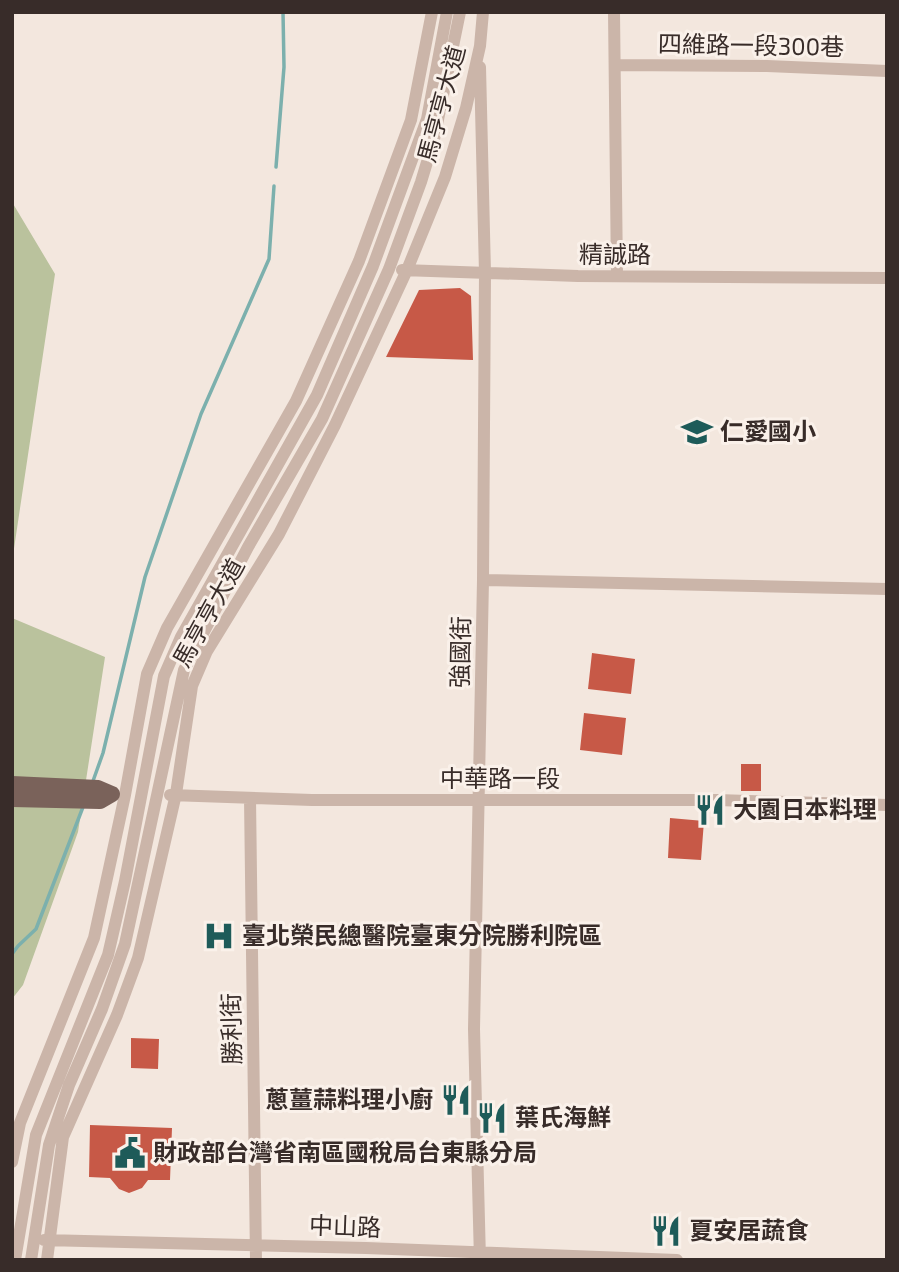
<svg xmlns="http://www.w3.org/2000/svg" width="899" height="1272" font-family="'Exo 2','Noto Sans TC',sans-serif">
  <rect width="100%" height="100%" fill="#f3e7de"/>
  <path fill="#bac29d" d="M12,202L55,274L12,562Z
    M12,618L105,657L78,832L23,985L12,999Z"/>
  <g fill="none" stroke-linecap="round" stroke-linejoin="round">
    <path stroke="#7cb0ad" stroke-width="3.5" d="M276,167L284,67L283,12
      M93,781L103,753L145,577L201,414L269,259L274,186
      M12,954L18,946L36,929L83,807"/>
  </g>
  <path fill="#c75947" d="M460,288L471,296L473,360L386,357L419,290Z
    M592,653L635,659L631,694L588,689Z
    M584,713L626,718L622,755L580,750Z
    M741,764H761V791H741Z
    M670,818L704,821L701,860L668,858Z
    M131,1038L159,1039L158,1069L131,1068Z
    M90,1125L172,1128L170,1180H148L142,1188L129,1193L119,1189L110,1178L89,1177Z"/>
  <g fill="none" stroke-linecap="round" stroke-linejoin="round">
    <path stroke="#cbb5a9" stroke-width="12" d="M614,12L617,276
      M615,65L767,66L887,71
      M480,67L485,273L483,580L474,1029L480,1260
      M402,270L578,276L887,278
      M483,580L887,589
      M170,795L312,800H717L887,805
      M250,798L256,1260
      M12,1162L20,1123L94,938L125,795L147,674L167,628L296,401L359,261L411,120L432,12
      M44,1240L366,1248L677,1260
      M15,1260L36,1135L108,955L125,881L164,676L181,637L317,395L373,266L427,119L447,12
      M31,1260L49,1145L69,1085L102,1009L125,944L184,670L248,547L322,419L389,269L421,182L434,139L460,12
      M47,1260L63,1137L117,1015L138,958L176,794L192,686L207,651L279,534L335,425L407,270L445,177L466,108L480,46L483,12"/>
    <path stroke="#7a625a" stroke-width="16" d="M12,784L98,788L112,794
      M12,799L100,801L112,794"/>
  </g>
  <defs>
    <symbol id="school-bare" viewBox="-9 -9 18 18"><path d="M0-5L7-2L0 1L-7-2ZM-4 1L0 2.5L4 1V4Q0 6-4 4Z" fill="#1e5b59" stroke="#faf1ea" stroke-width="2.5" paint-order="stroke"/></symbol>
    <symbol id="restaurant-bare" viewBox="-9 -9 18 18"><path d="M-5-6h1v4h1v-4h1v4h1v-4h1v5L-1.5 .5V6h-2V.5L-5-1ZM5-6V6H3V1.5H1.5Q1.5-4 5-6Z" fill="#1e5b59" stroke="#faf1ea" stroke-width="2.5" paint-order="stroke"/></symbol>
    <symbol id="hospital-bare" viewBox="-9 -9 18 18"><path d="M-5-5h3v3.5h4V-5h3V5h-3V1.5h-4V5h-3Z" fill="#1e5b59" stroke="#faf1ea" stroke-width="2.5" paint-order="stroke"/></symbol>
    <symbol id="civic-bare" viewBox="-9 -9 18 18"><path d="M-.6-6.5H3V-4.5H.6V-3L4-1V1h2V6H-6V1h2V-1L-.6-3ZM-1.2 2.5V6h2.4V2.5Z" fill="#1e5b59" stroke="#faf1ea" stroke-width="2.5" paint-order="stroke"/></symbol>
  </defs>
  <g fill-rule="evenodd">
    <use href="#school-bare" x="675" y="410" width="44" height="44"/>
    <use href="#restaurant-bare" x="688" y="788" width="44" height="44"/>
    <use href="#hospital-bare" x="197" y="914" width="44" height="44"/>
    <use href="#restaurant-bare" x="434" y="1078" width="44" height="44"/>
    <use href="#restaurant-bare" x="470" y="1096" width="44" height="44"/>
    <use href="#civic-bare" x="108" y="1131" width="44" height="44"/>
    <use href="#restaurant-bare" x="644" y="1209" width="44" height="44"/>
  </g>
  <g text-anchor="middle" stroke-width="6" stroke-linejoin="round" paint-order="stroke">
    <g font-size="24" fill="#382c29" stroke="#faf1ea">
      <text transform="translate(751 46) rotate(1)" y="8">四維路一段300巷</text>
      <text transform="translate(442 104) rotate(-75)" y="8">馬亨亨大道</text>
      <text x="615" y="263">精誠路</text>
      <text transform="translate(209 613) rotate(-61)" y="8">馬亨亨大道</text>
      <text transform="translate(461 652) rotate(-89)" y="8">強國街</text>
      <text x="500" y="787">中華路一段</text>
      <text transform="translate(232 1029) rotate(-91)" y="8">勝利街</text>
      <text transform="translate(345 1227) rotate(2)" y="8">中山路</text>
    </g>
    <g font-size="24" font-weight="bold" fill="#382c29" stroke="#faf1ea" text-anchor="start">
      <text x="720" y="440">仁愛國小</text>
      <text x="733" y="818">大園日本料理</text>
      <text x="242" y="944">臺北榮民總醫院臺東分院勝利院區</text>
      <text x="433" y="1108" text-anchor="end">蔥薑蒜料理小廚</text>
      <text x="515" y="1126">葉氏海鮮</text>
      <text x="153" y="1161">財政部台灣省南區國稅局台東縣分局</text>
      <text x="689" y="1239">夏安居蔬食</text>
    </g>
  </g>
  <rect width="899" height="1272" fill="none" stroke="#382c29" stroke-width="28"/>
</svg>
